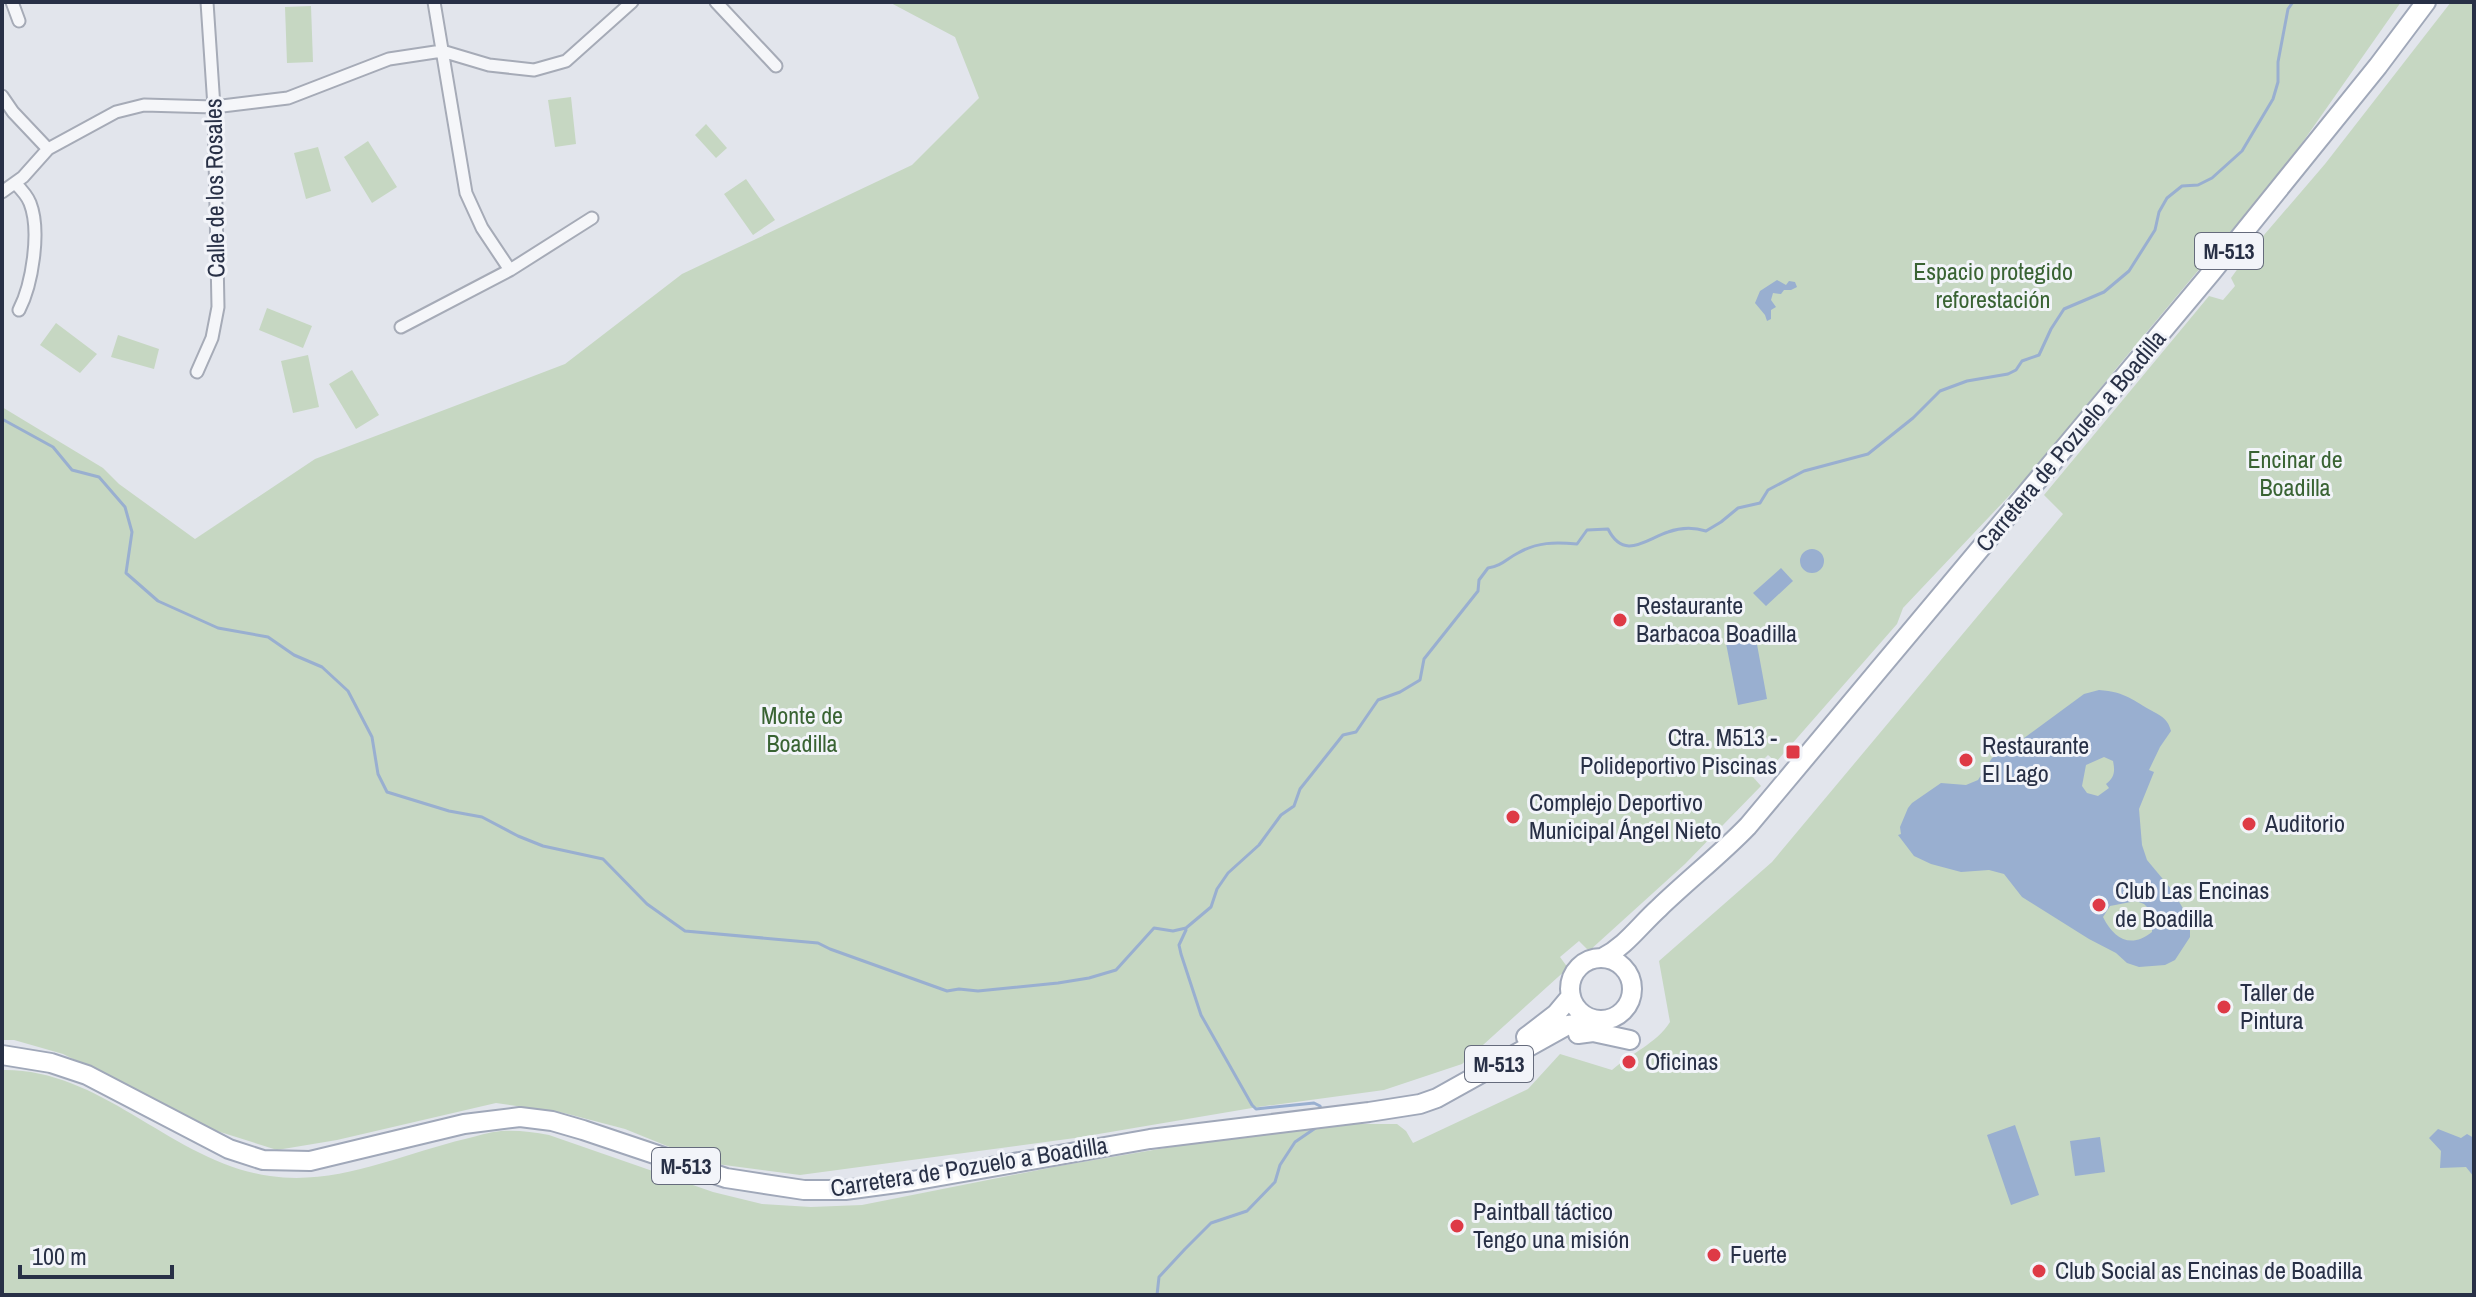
<svg xmlns="http://www.w3.org/2000/svg" width="2476" height="1297" font-family="'Archivo Narrow',sans-serif">
  <rect width="100%" height="100%" fill="#e2e5ec"/>
  <path fill="#c6d7c2" d="M889,2H2401L2288,163L2115,370L2042,461L1903,608L1897,624L1776,762L1768,755L1762,761L1761,770L1753,777L1761,786L1685,864L1589,951L1579,941L1560,957L1568,968L1462,1064L1384,1090L1258,1107L1075,1138L800,1175L709,1163L625,1129L564,1113L496,1103L337,1140L277,1150L217,1131L63,1054L14,1040H2V407L103,468L119,484L195,539L315,459L565,364L682,274L912,165L979,98L955,37Z
    M2451,2H2474V1295H2V1070C103,1068 173,1163 270,1176C337,1186 402,1154 465,1139C477,1136 489,1132 501,1131C518,1130 533,1132 549,1135L713,1192L762,1204L811,1207L862,1205L1059,1166L1236,1136L1339,1124H1397L1406,1131L1413,1143L1528,1089L1560,1054L1612,1070C1631,1053 1656,1044 1670,1022L1659,961L1772,862L2063,514L2044,495L2209,296L2223,300L2235,286L2231,278L2252,249L2325,164Z
    M311,6L313,62L287,63L285,7Z
    M571,97L576,144L555,147L548,100Z
    M706,124L727,148L716,158L695,135Z
    M368,141L397,187L372,203L344,157Z
    M318,147L331,191L306,199L294,153Z
    M746,179L775,220L753,235L724,194Z
    M267,308L312,326L303,348L259,330Z
    M56,323L97,354L80,373L40,345Z
    M118,335L159,349L154,369L111,357Z
    M308,355L319,407L293,413L281,361Z
    M352,370L379,415L356,429L329,384Z"/>
  <path fill="#99afd0" fill-rule="evenodd" d="M1777,280L1786,285L1789,281L1795,282L1797,287L1791,290H1784L1781,294L1773,293L1771,300L1776,307L1771,310V319L1767,321L1765,315L1755,303L1760,291Z
    M1800 561a12 12 0 1 1 24 0a12 12 0 1 1-24 0Z
    M1781,568L1793,581L1766,606L1753,593Z
    M1754,628L1767,699L1738,705L1724,633Z
    M2099,690C2126,692 2132,700 2154,712C2163,717 2168,720 2171,731L2160,747L2149,770L2154,772L2139,809L2142,845L2147,860L2172,890L2190,920V937L2175,960L2165,965L2139,967L2127,963L2116,953L2089,939L2022,897L2004,874L1989,870L1961,872L1931,864L1914,856L1898,835L1901,834L1900,827L1908,808L1912,803L1941,783L1966,785L1978,780L1992,758L2020,741L2084,694ZM2104,757L2113,761C2115,771 2115,777 2106,784L2109,788L2098,796L2087,793L2082,786L2086,765ZM2136,901L2144,904L2152,912V932C2131,949 2114,939 2103,917L2110,906Z
    M2015,1125L2039,1195L2011,1205L1987,1135Z
    M2438,1129L2461,1138L2467,1134L2474,1138V1177L2466,1167L2440,1168L2441,1151L2429,1138Z
    M2100,1137L2105,1172L2075,1176L2070,1141Z"/>
  <g fill="none" stroke-linecap="round" stroke-linejoin="round">
    <path stroke="#99afd0" stroke-width="3" d="M2,419L53,447L72,470L99,477L125,507L132,532L126,573L158,601L218,628L268,637L294,655L322,667L348,691L372,737L378,774L387,792L449,811L482,817L518,836L543,846L603,859L647,904L685,931L818,943L830,949L947,991L959,989L978,991L1058,983L1089,978L1116,970L1154,928L1173,931L1186,928L1211,907L1217,889L1228,873L1259,845L1281,815L1294,806L1300,789L1343,735L1356,732L1378,700L1400,692L1420,680L1424,659L1478,591L1479,580L1488,568C1502,566 1506,559 1518,553C1537,542 1555,542 1577,544L1587,530L1608,529C1624,561 1646,539 1668,532C1682,527 1693,527 1706,531L1721,522L1738,508L1760,503L1768,490L1804,471L1868,454L1913,418L1940,391L1967,381L2008,374L2016,370L2022,361L2039,355L2051,329L2064,309L2104,292L2129,271L2155,230L2159,212L2167,198L2182,186L2198,185L2212,178L2242,151L2273,99L2278,82V62L2288,9L2293,2
      M1186,930L1179,945L1181,954L1201,1015L1252,1105L1256,1109L1314,1103L1320,1106L1321,1109
      M1157,1295L1159,1277L1185,1249L1211,1223L1247,1211L1275,1182L1280,1165L1295,1142L1317,1127"/>
    <defs>
      <path id="street" d="M12,2L19,21
        M434,2L466,193L482,228L510,270
        M716,2L776,66
        M2,96L13,112L48,149
        M15,183C21,189 27,195 30,203C41,231 32,285 19,310
        M2,192L23,177L48,149L116,112L144,105L214,107L288,98L389,59L442,51L489,65L534,70L566,61L632,2
        M401,327L510,270L592,218
        M197,372L212,338L218,307L214,107L207,2"/>
      <path id="primary" d="M1570 989a31 31 0 1 1 62 0a31 31 0 1 1-62 0Z
        M1602,958C1626,946 1639,926 1659,908C1688,880 1720,855 1748,826L2211,273L2378,66L2426,2
        M1578,1034L1593,1032L1630,1040
        M1526,1037L1556,1014L1571,996
        M2,1055L51,1063L87,1075L229,1149L263,1160L310,1161L464,1124L520,1117L552,1121L583,1130L726,1178L804,1190H845L912,1181L1150,1139L1369,1112L1420,1104L1437,1098L1568,1025L1601,1021"/>
    </defs>
    <use href="#street" stroke="#a6abb7" stroke-width="15"/>
    <use href="#primary" stroke="#a0a8b9" stroke-width="22"/>
    <use href="#street" stroke="#f5f6f9" stroke-width="11"/>
    <use href="#primary" stroke="#fff" stroke-width="18"/>
  </g>
  <g fill="#de3a46" stroke="#f2f4f9" stroke-width="3">
    <circle cx="1620" cy="620" r="8"/>
    <rect x="1785" y="744" width="16" height="16" rx="4"/>
    <circle cx="1966" cy="760" r="8"/>
    <circle cx="1513" cy="817" r="8"/>
    <circle cx="2249" cy="824" r="8"/>
    <circle cx="2099" cy="905" r="8"/>
    <circle cx="2224" cy="1007" r="8"/>
    <circle cx="1629" cy="1062" r="8"/>
    <circle cx="1457" cy="1226" r="8"/>
    <circle cx="1714" cy="1255" r="8"/>
    <circle cx="2039" cy="1271" r="8"/>
  </g>
  <g text-anchor="middle" stroke-width="6" stroke-linejoin="round" paint-order="stroke">
    <g fill="#f2f4f9" stroke="#656b7c" stroke-width="2">
      <rect x="2195" y="233" width="68" height="36" rx="6"/>
      <rect x="1465" y="1046" width="68" height="36" rx="6"/>
      <rect x="652" y="1148" width="68" height="36" rx="6"/>
    </g>
    <g font-size="22" font-weight="bold" fill="#283046">
      <text x="2229" y="259">M-513</text>
      <text x="1499" y="1072">M-513</text>
      <text x="686" y="1174">M-513</text>
    </g>
    <g font-size="24" fill="#283046" stroke="#f2f4f9">
      <text transform="translate(215 188) rotate(-91)" y="8">Calle de los Rosales</text>
      <text transform="translate(2071 441) rotate(-50)" y="8">Carretera de Pozuelo a Boadilla</text>
      <text transform="translate(969 1167) rotate(-9)" y="8">Carretera de Pozuelo a Boadilla</text>
    </g>
    <g font-size="24" fill="#396333" stroke="#f2f4f9">
      <text x="1993" y="280">Espacio protegido<tspan x="1993" dy="28">reforestación</tspan></text>
      <text x="2295" y="468">Encinar de<tspan x="2295" dy="28">Boadilla</tspan></text>
      <text x="802" y="724">Monte de<tspan x="802" dy="28">Boadilla</tspan></text>
    </g>
    <g font-size="24" fill="#283046" stroke="#f2f4f9" text-anchor="start">
      <text x="1636" y="614">Restaurante<tspan x="1636" dy="28">Barbacoa Boadilla</tspan></text>
      <text x="1777" y="746" text-anchor="end">Ctra. M513 -<tspan x="1777" dy="28">Polideportivo Piscinas</tspan></text>
      <text x="1982" y="754">Restaurante<tspan x="1982" dy="28">El Lago</tspan></text>
      <text x="1529" y="811">Complejo Deportivo<tspan x="1529" dy="28">Municipal Ángel Nieto</tspan></text>
      <text x="2265" y="832">Auditorio</text>
      <text x="2115" y="899">Club Las Encinas<tspan x="2115" dy="28">de Boadilla</tspan></text>
      <text x="2240" y="1001">Taller de<tspan x="2240" dy="28">Pintura</tspan></text>
      <text x="1645" y="1070">Oficinas</text>
      <text x="1473" y="1220">Paintball táctico<tspan x="1473" dy="28">Tengo una misión</tspan></text>
      <text x="1730" y="1263">Fuerte</text>
      <text x="2055" y="1279">Club Social as Encinas de Boadilla</text>
    </g>
  </g>
  <rect width="2476" height="1297" fill="none" stroke="#283046" stroke-width="8"/>
  <path d="M20 1265v12h152v-12" fill="none" stroke="#283046" stroke-width="4"/>
  <text x="32" y="1265" font-size="24" fill="#283046" stroke="#f2f4f9" stroke-width="6" paint-order="stroke">100 m</text>
</svg>
